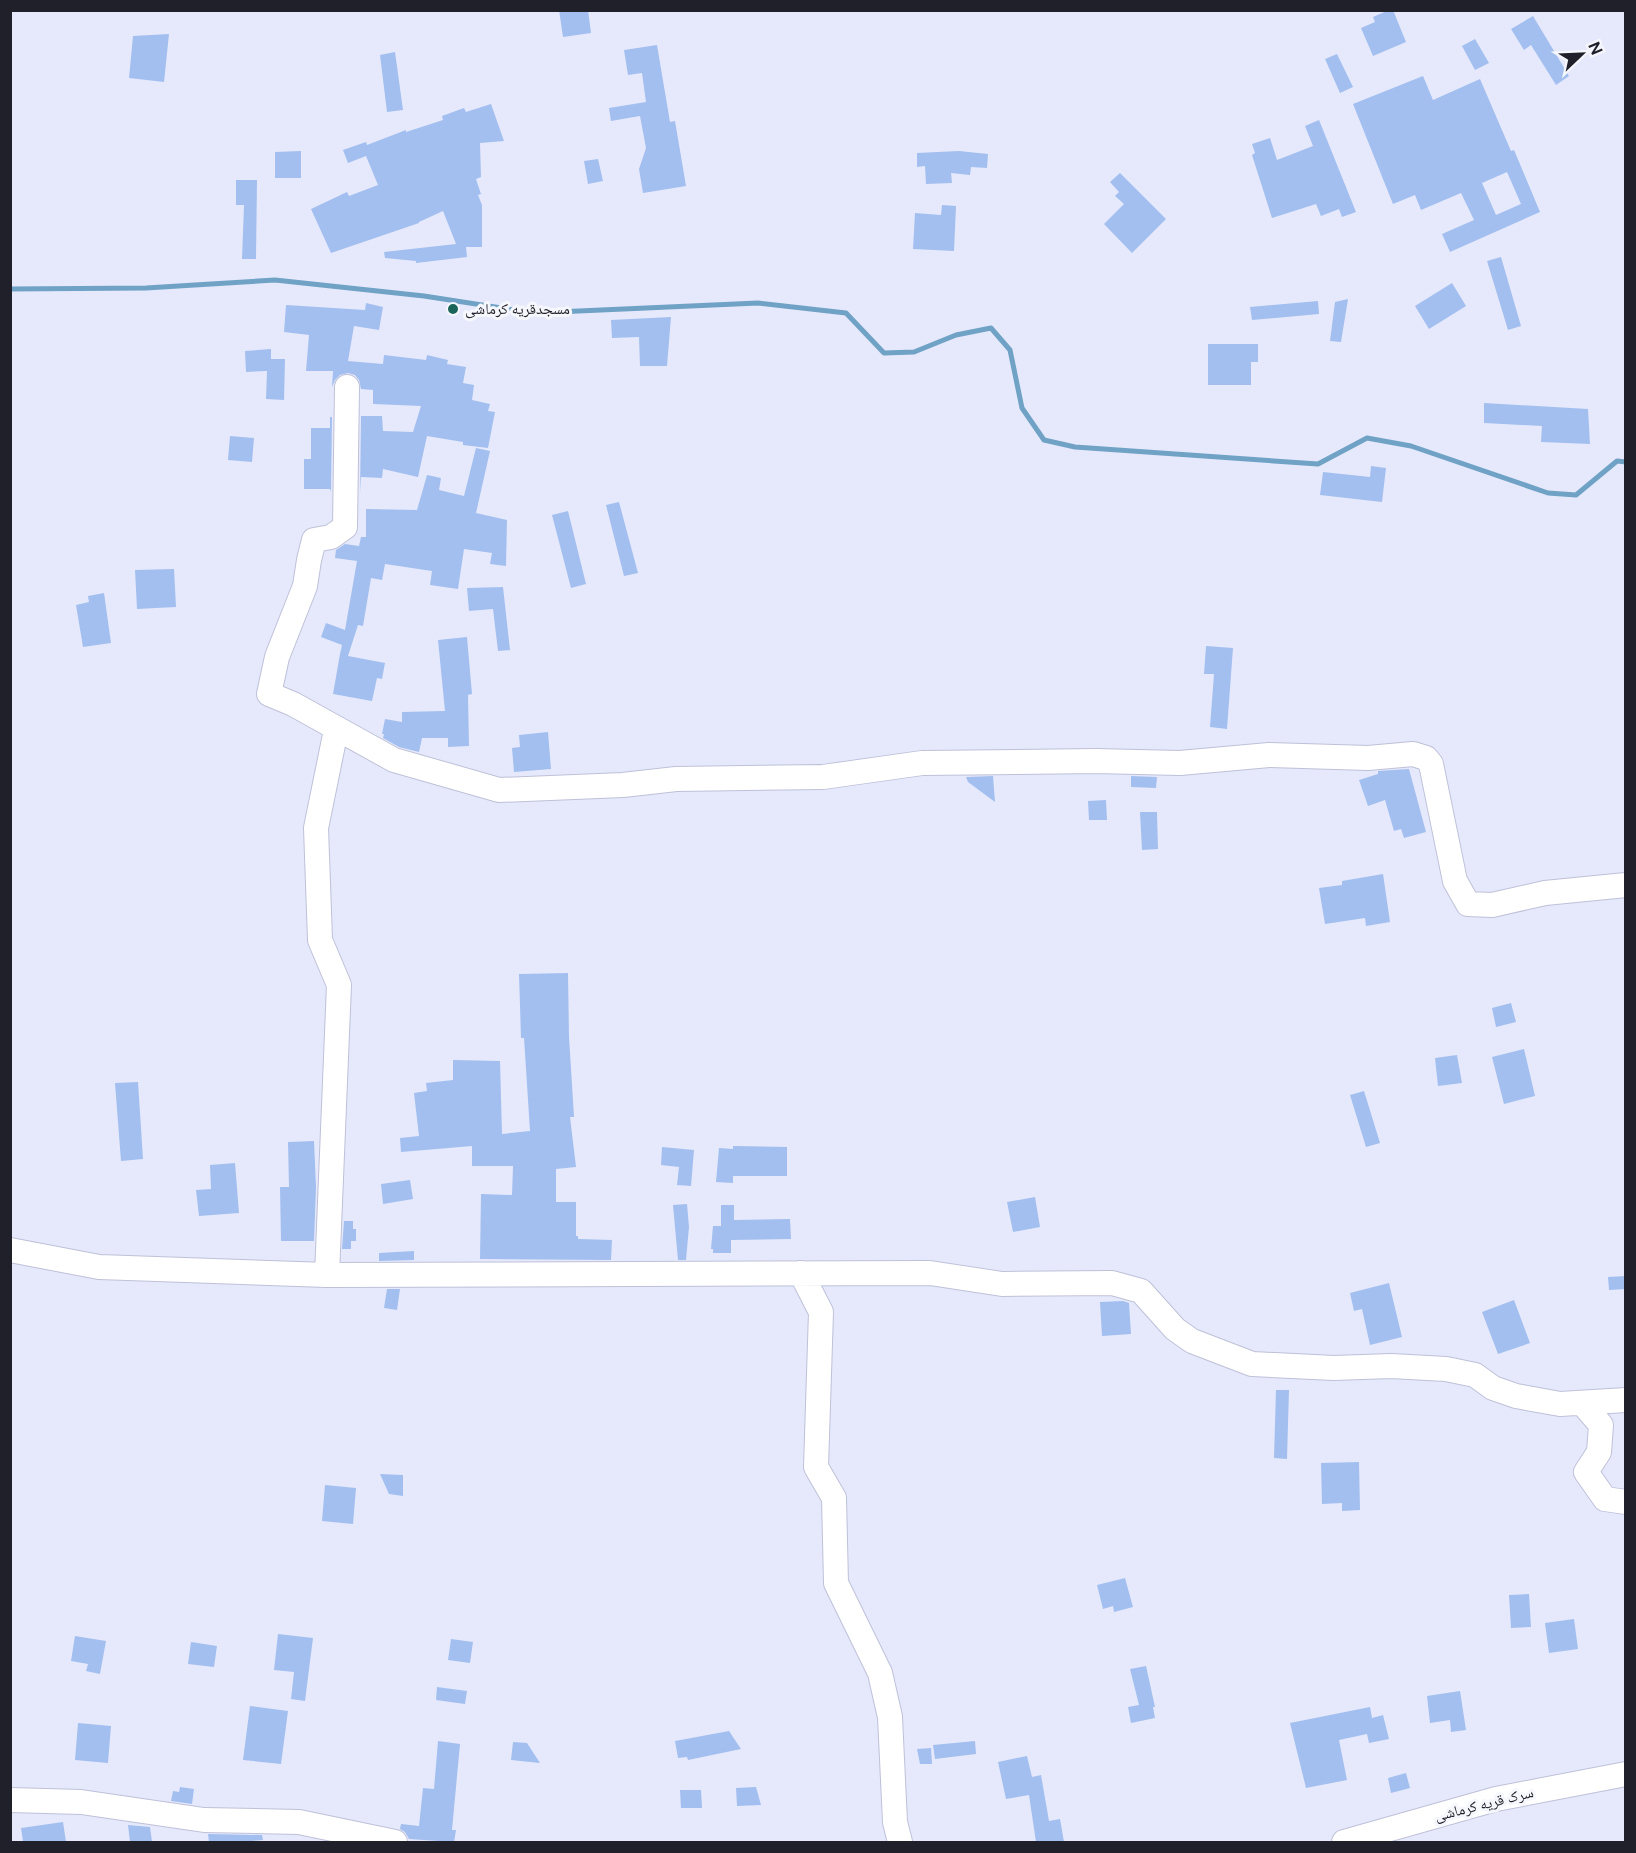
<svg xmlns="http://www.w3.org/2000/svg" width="1636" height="1853" font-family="'Public Sans','Noto Naskh Arabic',sans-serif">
  <rect width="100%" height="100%" fill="#e6e9fc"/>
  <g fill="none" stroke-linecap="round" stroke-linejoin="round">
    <path stroke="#70a2c6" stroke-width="5" d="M10,289L146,288L275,280L424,296L534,313L758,303L846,313L884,353L914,352L956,335L991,328L1010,350L1022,408L1044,440L1075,447L1318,464L1367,438L1411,446L1548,493L1576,495L1617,461L1626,462"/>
  </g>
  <path fill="#a2bfef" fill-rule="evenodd" d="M559,10H588L591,33L563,37Z
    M1389,10H1393L1406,42L1373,56L1361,28L1375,22L1373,17Z
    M1533,16L1569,76L1556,85L1531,45L1524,50L1511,29Z
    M169,34L164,82L129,78L133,36Z
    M1475,39L1489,63L1475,70L1462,46Z
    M657,45L670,122L675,121L686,186L643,193L639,169L646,148L640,116L611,121L609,108L646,102L642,73L628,75L624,50Z
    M395,52L403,110L387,112L380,55Z
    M1337,54L1353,87L1340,93L1325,59Z
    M1423,76L1433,100L1480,79L1511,151L1514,150L1540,212L1450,252L1442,234L1474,220L1461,193L1421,210L1415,195L1393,204L1353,104ZM1507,172L1521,204L1496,215L1482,183Z
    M491,104L504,141L480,143L481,177L476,179L481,194L478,195L482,205V247H466L467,257L416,263V261L385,258L384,252L456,244L443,211L419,222V223L331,253L311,209L347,192L349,196L378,185L366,156L348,163L343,150L366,142L367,145L406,130V132L443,120L442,116L464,108L466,112Z
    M1319,120L1356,212L1342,217L1339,209L1321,216L1316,204L1272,218L1252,155L1255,153L1252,144L1270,138L1277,160L1313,146L1305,126Z
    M301,151V178H275V152Z
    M959,151L988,154L987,168L971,167L970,175L951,173L952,183L926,184L925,166L917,167V153Z
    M598,159L603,181L588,184L584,161Z
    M1120,173L1166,219L1132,253L1104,224L1124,204L1115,196L1119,192L1110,182Z
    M236,180H257L256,259H242L244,205H236Z
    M942,205L956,206L954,251L913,249L915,213L941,215Z
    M1501,257L1521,326L1508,330L1487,261Z
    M1452,283L1466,306L1429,329L1415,306Z
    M1348,299L1341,342L1330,341L1335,302Z
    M1318,301L1319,314L1252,320L1250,307Z
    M366,303L383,307L379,330L354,326L348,361L383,364L384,355L426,360L427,355L448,360L447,364L466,367L463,383L474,385L472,400L490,404L488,411L495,412L488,448L463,445V442L427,436L418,477L383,469L382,478L361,477L360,493L361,416H382L383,431L413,432L421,406L373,404V390L361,389L359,380L355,375L348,373L340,375L335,380L332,387L333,371H306L309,335L284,332L286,305L365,310Z
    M671,317L667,366H640L639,337L612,338L611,320Z
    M1208,344H1258V362H1251V385H1208Z
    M271,349V359H285L284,400L266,399L267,371L246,372L245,351Z
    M1484,403L1588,409L1590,444L1541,442L1542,426L1484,423Z
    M330,417H332L331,492L330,489H304V459H311V428H330Z
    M230,436L254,438L252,462L228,460Z
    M476,448L490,451L476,513L507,520L506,566L490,564L492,553L464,549L458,589L430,585L432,571L385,564L382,580L371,578L363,626L358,625L348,656L385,663L382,679L377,678L372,701L333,694L340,654L345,655L340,654L342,645L321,637L326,623L345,630L357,561L335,558L336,550L345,544L359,546L361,537H366V509L417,510L427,475L441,478L439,490L464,496Z
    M1371,466L1386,468L1382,502L1320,495L1323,472L1370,477Z
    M619,502L638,573L624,576L606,505Z
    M568,511L586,584L571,588L552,515Z
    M174,569L176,607L137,609L135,570Z
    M503,587L510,650L498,651L493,609L469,611L467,588Z
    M104,593L111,643L83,647L76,605L89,602L88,596Z
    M467,637L472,694L468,695L469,746L448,747V738H422L419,752L399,747L383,738L384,734H382L385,719L402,722V712L445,711L438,640Z
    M1206,646L1233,648L1227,729L1210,727L1214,674H1204Z
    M548,732L551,769L514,772L512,748L520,747L519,735Z
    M1409,769L1426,832L1404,838L1401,829L1394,831L1385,800L1368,806L1359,780L1378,774V771Z
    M993,776L995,802L968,782L966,777Z
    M1131,776L1157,777L1156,788L1131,787Z
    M1106,800L1107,820H1089L1088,801Z
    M1140,812H1157L1158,849L1142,850Z
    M1383,874L1390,922L1366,926L1365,918L1325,924L1319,888L1342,885V881Z
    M568,973L569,1037L574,1117H570L576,1167L556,1169V1202H576V1236H578V1239L612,1240L611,1260L480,1259L481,1194L512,1195L513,1166H472V1146L401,1152L400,1138L419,1136L414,1093L427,1091L426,1083L453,1080V1060L500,1061L502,1134L530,1131L524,1038H521L519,974Z
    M1511,1003L1516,1022L1496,1027L1492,1008Z
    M1524,1049L1535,1096L1504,1104L1492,1057Z
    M1457,1055L1462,1083L1438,1086L1435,1058Z
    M138,1082L143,1159L121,1161L115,1083Z
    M1364,1091L1380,1143L1366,1147L1350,1095Z
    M314,1141L316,1187L314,1241H281L280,1187H289L288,1142Z
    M733,1146L787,1147V1176H733V1183L716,1182L719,1148L733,1149Z
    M662,1147L694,1150L691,1186L677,1185L679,1167L661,1165Z
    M235,1163L239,1213L199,1216L196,1190L211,1189L210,1165Z
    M410,1180L413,1199L383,1204L381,1184Z
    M1035,1197L1040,1227L1013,1232L1007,1202Z
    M687,1204L689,1227L686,1260H678L673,1205Z
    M721,1205H734V1220L790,1219L791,1239L731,1240V1253H713V1249H711L713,1226H721Z
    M344,1221H353V1229H356V1241H351V1249H342Z
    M414,1251V1260L379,1261V1253Z
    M1626,1276V1289L1609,1290L1608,1277Z
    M1389,1283L1402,1337L1370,1345L1362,1309L1354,1311L1350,1293Z
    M387,1289H400L397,1310L384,1308Z
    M1514,1300L1530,1343L1498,1354L1482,1312Z
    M1123,1301L1129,1303L1131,1334L1102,1336L1100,1302Z
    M1276,1390H1289L1287,1459L1274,1458Z
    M1359,1462L1360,1510L1342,1511V1503L1322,1504L1321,1463Z
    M380,1474L403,1475V1496L389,1494Z
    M325,1485L356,1488L353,1524L322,1521Z
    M1125,1578L1133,1607L1114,1612L1113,1606L1103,1609L1097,1585Z
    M1529,1594L1531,1627L1511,1628L1509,1595Z
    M1574,1619L1578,1649L1549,1653L1545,1623Z
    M278,1634L313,1638L305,1701L291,1699L294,1672L274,1670Z
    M75,1636L106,1641L100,1674L86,1671L88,1664L71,1661Z
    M451,1639L473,1642L470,1663L448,1660Z
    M191,1642L217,1646L214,1667L188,1664Z
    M1146,1666L1155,1707H1153L1155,1718L1131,1723L1128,1707L1139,1705L1130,1669Z
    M437,1687L467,1691L465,1704L436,1700Z
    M1460,1691L1466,1730L1451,1732L1450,1720L1430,1723L1427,1696Z
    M250,1706L288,1711L281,1764L243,1760Z
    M1370,1707L1372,1718L1383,1715L1389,1739L1369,1743L1367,1734L1339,1740L1347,1780L1306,1788L1290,1723Z
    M78,1723L111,1726L108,1763L75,1760Z
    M729,1731L741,1749L688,1760L687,1757L678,1758L675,1741Z
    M438,1741L460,1744L452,1830H456L454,1842L409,1839L405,1832L400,1829L401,1824L419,1826L423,1788L434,1789Z
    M975,1741L976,1754L935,1759L933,1745Z
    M513,1742L527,1743L540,1763L511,1760Z
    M931,1748L932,1764H920L917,1749Z
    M1027,1756L1032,1777L1041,1775L1049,1821L1060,1819L1064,1842H1036L1029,1795L1006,1799L998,1762Z
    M1406,1773L1410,1788L1391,1793L1388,1778Z
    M180,1787L194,1789L192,1804L171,1801L173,1791L179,1792Z
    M756,1787L761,1805L737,1806L736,1788Z
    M680,1790H701L702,1808H681Z
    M63,1822L66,1842L23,1841L21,1828Z
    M128,1825L150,1827L152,1842H130Z
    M208,1834L262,1835L263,1840L240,1842H209Z"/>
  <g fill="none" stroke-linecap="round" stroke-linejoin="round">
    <defs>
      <path id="minor" d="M347,387L345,527L331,537L314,540L309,560L305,586L277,657L269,694L293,704L394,760L499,790L623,785L676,779L823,777L922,763L1096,761L1180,763L1269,755L1368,758L1413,754L1426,758L1431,764L1455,881L1468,904L1492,905L1545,893L1626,885
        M10,1250L99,1267L327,1275L930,1273L1002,1284L1112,1283L1141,1291L1175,1329L1192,1341L1252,1364L1334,1368L1391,1366L1446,1369L1475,1375L1493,1388L1516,1396L1560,1404L1626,1400
        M801,1273L821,1312L816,1467L834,1498L836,1583L880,1673L890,1717L895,1822L900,1842
        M327,1275L339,985L320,940L316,828L336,730
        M1582,1403L1601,1425L1599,1452L1586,1472L1605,1499L1626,1502
        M10,1800L81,1802L204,1820L299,1822L395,1842
        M1344,1842L1496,1799L1626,1774"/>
    </defs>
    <use href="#minor" stroke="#bec1d8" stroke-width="26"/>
    <use href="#minor" stroke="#fff" stroke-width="24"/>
  </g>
  <circle fill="#1b6459" stroke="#f6f7fc" stroke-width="2" cx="453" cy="309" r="6"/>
  <g text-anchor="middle" stroke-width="6" stroke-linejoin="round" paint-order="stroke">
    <g font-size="15" fill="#1f2029" stroke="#f6f7fc" text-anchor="start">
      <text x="465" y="314">مسجدقریه کرماشی</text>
    </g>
    <g font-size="15" fill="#1f2029" stroke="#f6f7fc">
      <text transform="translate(1484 1804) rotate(-14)" y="5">سرک قریه کرماشی</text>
    </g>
  </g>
  <rect width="1636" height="1853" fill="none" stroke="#1f2029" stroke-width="24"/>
  <g transform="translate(1582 54) rotate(67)" stroke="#f6f7fc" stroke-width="4.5" paint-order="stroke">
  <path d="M0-4.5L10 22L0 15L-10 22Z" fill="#1f2029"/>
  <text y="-9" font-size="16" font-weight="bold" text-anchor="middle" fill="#1f2029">N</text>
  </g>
</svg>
